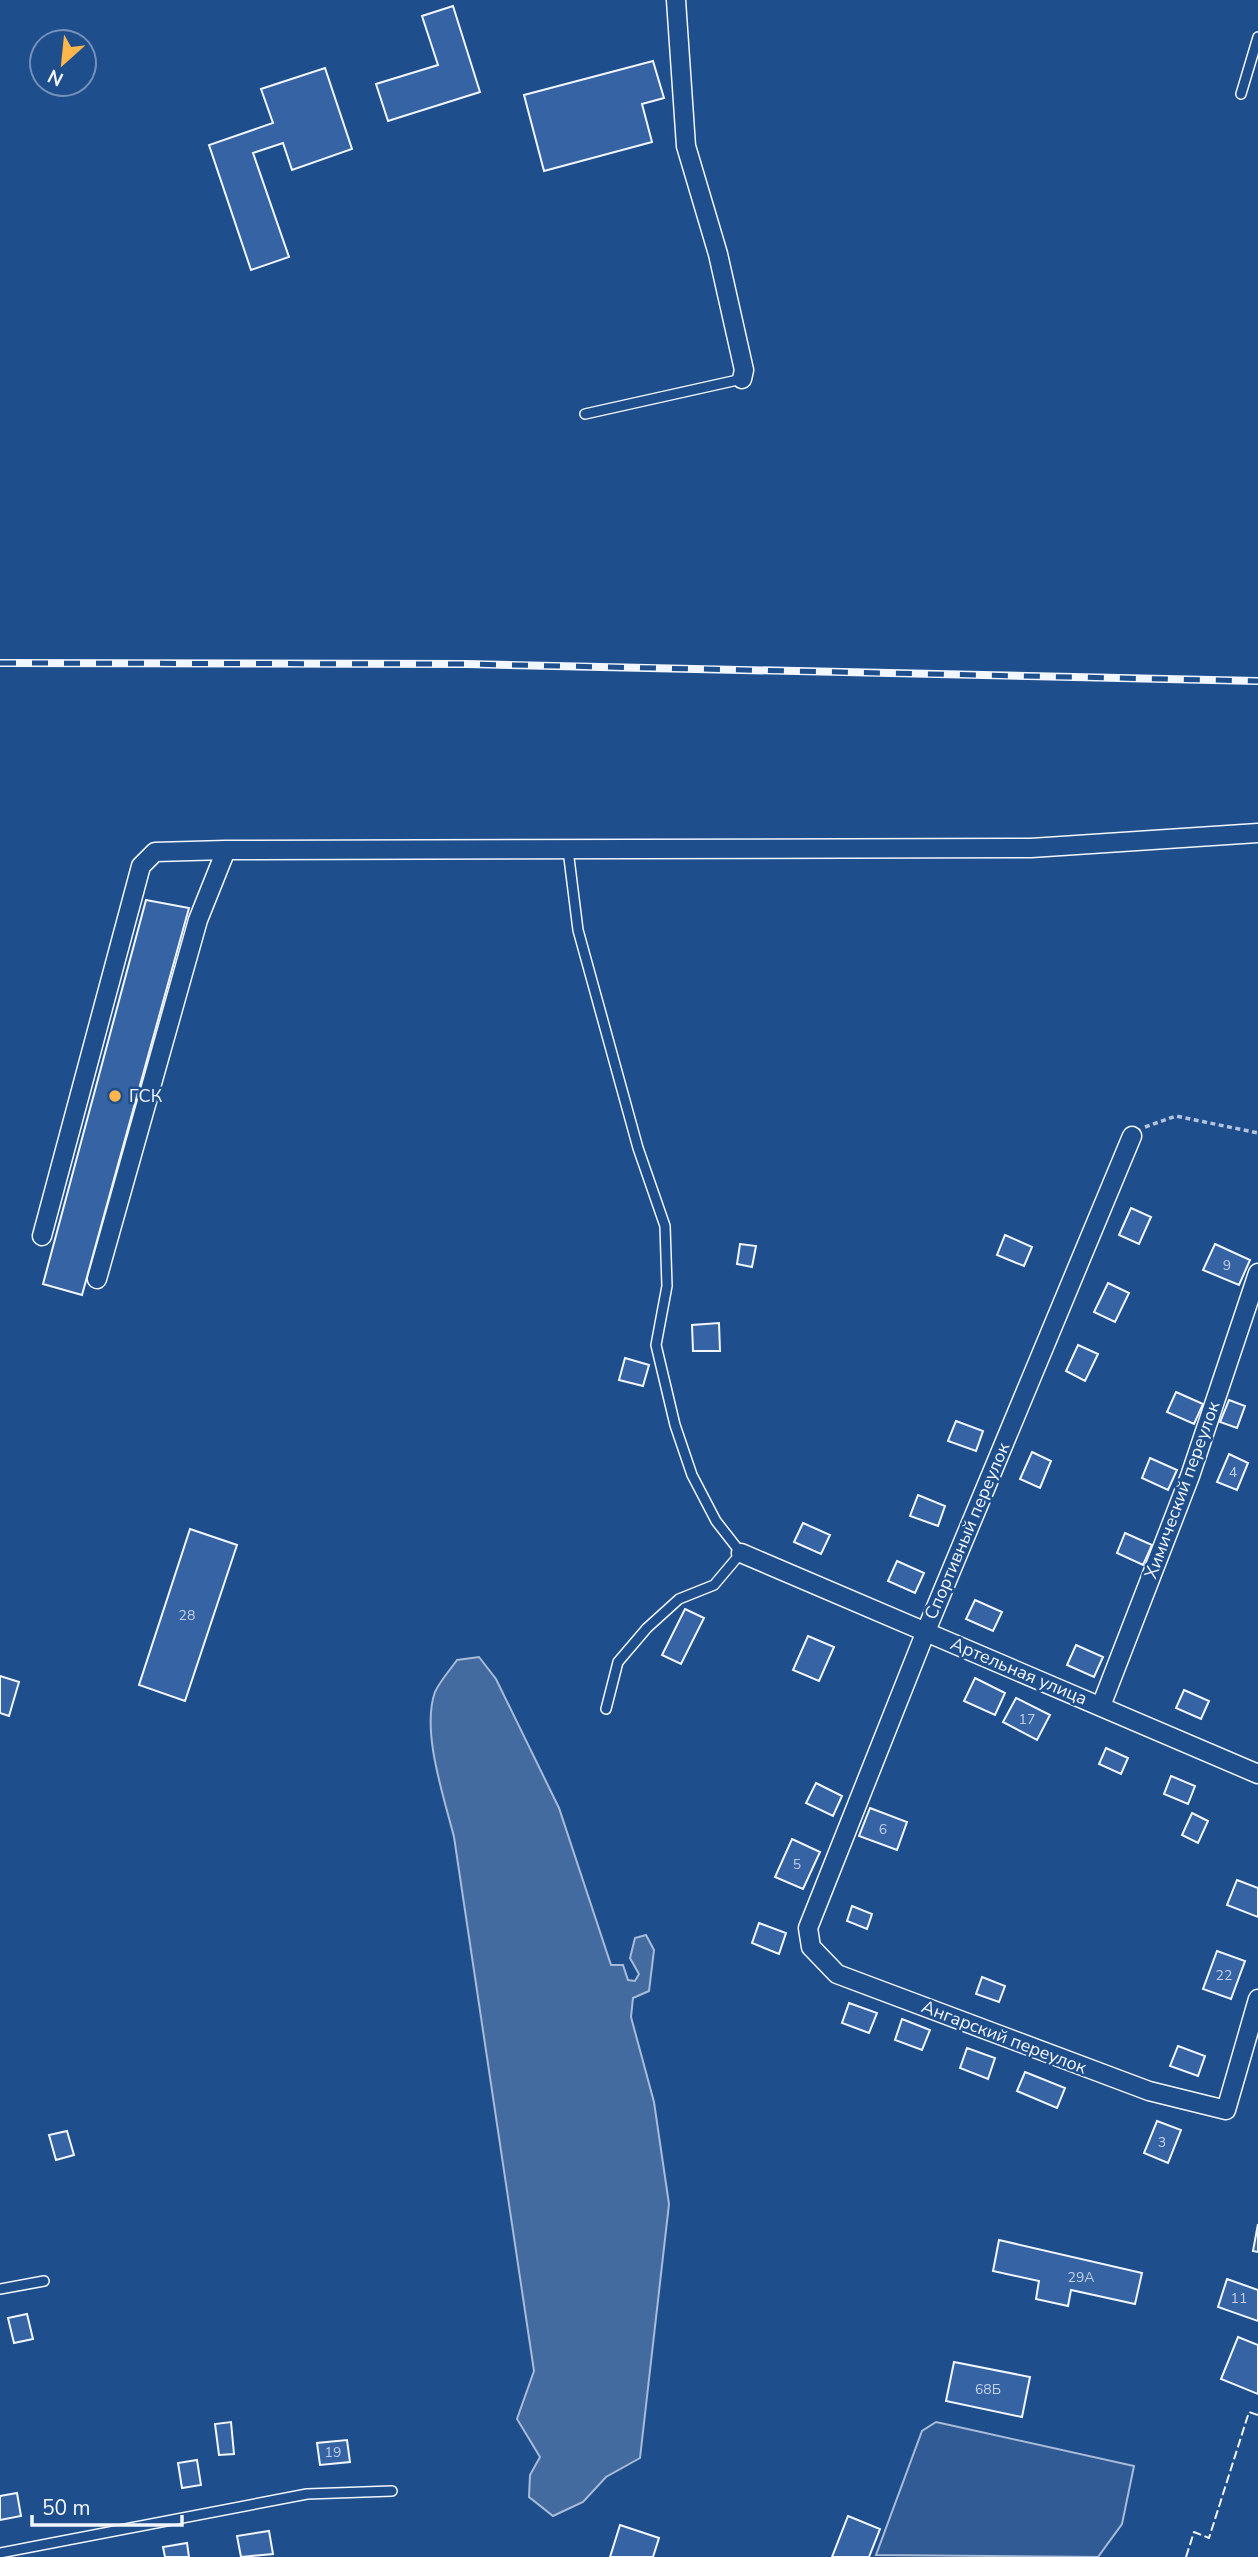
<svg xmlns="http://www.w3.org/2000/svg" width="1258" height="2557" font-family="'Nunito Sans',sans-serif">
  <rect width="100%" height="100%" fill="#1f4e8c"/>
  <path fill="#305b95" stroke="#a8bbd7" stroke-width="2" d="M936,2422L1134,2466L1122,2524L1098,2557L876,2555L922,2431Z"/>
  <path fill="#446ba0" stroke="#a8bbd7" stroke-width="2" d="M479,1657L496,1679L559,1808L611,1965H623L628,1980L635,1981L639,1974L630,1958L635,1938L646,1935L654,1950L649,1991L633,1998L631,2017L654,2102L669,2204L640,2458L606,2477L583,2502L553,2516L529,2497L530,2475L540,2457L517,2419L534,2371L454,1837C444,1797 421,1731 435,1692C440,1681 450,1670 457,1660Z"/>
  <path fill="#3563a3" stroke="#f2f6ff" stroke-width="2" d="M453,6L480,92L388,121L376,84L438,65L422,16Z
    M653,61L664,98L642,104L652,142L544,171L524,95Z
    M325,68L352,149L292,170L283,143L253,153L289,257L251,270L209,145L273,123L261,89Z
    M146,900L189,908L82,1295L43,1284Z
    M1131,1208L1151,1217L1139,1244L1119,1235Z
    M1005,1235L1032,1247L1024,1266L997,1255Z
    M740,1244L756,1246L752,1267L737,1264Z
    M1215,1244L1250,1260L1239,1285L1203,1270Z
    M1108,1283L1129,1293L1115,1322L1094,1312Z
    M719,1323L720,1351H693L692,1325Z
    M1078,1345L1098,1354L1085,1381L1066,1371Z
    M625,1358L649,1365L643,1386L619,1380Z
    M1176,1392L1203,1404L1194,1424L1167,1412Z
    M1229,1400L1245,1406L1237,1428L1220,1422Z
    M956,1421L983,1431L976,1451L948,1441Z
    M1032,1452L1051,1461L1040,1488L1020,1479Z
    M1229,1454L1248,1463L1237,1490L1217,1482Z
    M1150,1458L1177,1470L1168,1490L1142,1478Z
    M918,1495L945,1506L938,1526L910,1516Z
    M803,1523L830,1535L821,1554L794,1542Z
    M190,1529L237,1545L185,1701L139,1685Z
    M1125,1533L1152,1545L1143,1565L1117,1553Z
    M897,1561L924,1573L915,1593L888,1581Z
    M975,1600L1002,1612L993,1631L966,1619Z
    M685,1609L704,1618L681,1664L662,1655Z
    M808,1636L834,1647L819,1681L793,1670Z
    M1076,1645L1103,1657L1094,1677L1067,1665Z
    M0,1676L19,1682L9,1716L0,1713Z
    M975,1678L1005,1693L995,1715L964,1701Z
    M1184,1690L1209,1701L1201,1719L1176,1708Z
    M1016,1698L1050,1715L1037,1740L1003,1722Z
    M1106,1748L1128,1758L1121,1774L1099,1764Z
    M1171,1776L1195,1786L1188,1804L1164,1794Z
    M816,1783L842,1796L833,1816L806,1803Z
    M870,1808L907,1822L897,1850L859,1836Z
    M1192,1813L1208,1821L1198,1843L1182,1835Z
    M792,1839L820,1852L803,1889L775,1877Z
    M1237,1880L1258,1888V1917L1227,1905Z
    M852,1906L872,1914L867,1929L847,1921Z
    M759,1923L786,1933L779,1954L752,1943Z
    M1217,1951L1245,1961L1231,1999L1203,1989Z
    M982,1977L1005,1986L999,2002L976,1994Z
    M849,2003L877,2013L869,2033L842,2023Z
    M902,2019L930,2030L922,2050L895,2040Z
    M1178,2046L1205,2056L1198,2076L1170,2066Z
    M967,2048L995,2058L988,2079L960,2068Z
    M1025,2072L1065,2088L1057,2108L1017,2091Z
    M1157,2121L1181,2130L1168,2163L1144,2153Z
    M67,2131L74,2155L56,2160L49,2135Z
    M1258,2224V2252L1253,2251Z
    M999,2240L1142,2273L1135,2304L1071,2290L1068,2306L1036,2299L1039,2281L993,2271Z
    M1227,2279L1258,2290V2321L1218,2307Z
    M27,2314L33,2339L14,2343L8,2318Z
    M1238,2337L1258,2345V2394L1221,2379Z
    M954,2362L1030,2377L1022,2417L946,2401Z
    M231,2422L234,2454L219,2455L215,2424Z
    M347,2440L350,2462L320,2465L317,2443Z
    M197,2460L201,2485L182,2488L178,2463Z
    M17,2493L21,2516L0,2520V2496Z
    M848,2516L880,2529L869,2557H832Z
    M620,2525L659,2538L653,2557H610Z
    M269,2531L273,2554L241,2557L237,2536Z
    M187,2543L189,2557H165L163,2547Z"/>
  <g fill="none" stroke-linecap="round" stroke-linejoin="round">
    <defs>
      <path id="lane" d="M1241,94L1258,37
        M585,414L742,379
        M568,850L578,930L638,1148L665,1226L667,1286L656,1345L675,1425L692,1475L716,1521L741,1553L714,1585L679,1599L647,1628L618,1662L606,1709
        M0,2289L44,2281
        M0,2553L307,2494L392,2491"/>
      <path id="street" d="M676,0L686,146L718,254L744,370L742,379
        M1132,1136L926,1631L808,1928L811,1947L837,1974L1149,2091L1226,2110L1258,1999
        M42,1236L141,866L155,852L226,850
        M97,1279L198,920L226,850L1031,848L1258,833
        M741,1553L1258,1774
        M1101,1706L1190,1476L1258,1273"/>
    </defs>
    <use href="#lane" stroke="#f2f6ff" stroke-width="12"/>
    <use href="#street" stroke="#f2f6ff" stroke-width="21"/>
    <path stroke="#b3c4dc" stroke-width="3.5" stroke-dasharray="5 3.5" stroke-linecap="butt" d="M1145,1127L1176,1116L1258,1133"/>
    <use href="#lane" stroke="#1f4e8c" stroke-width="9"/>
    <use href="#street" stroke="#1f4e8c" stroke-width="18"/>
    <defs>
      <path id="rail" d="M0,663L466,664L1258,681"/>
    </defs>
    <use href="#rail" stroke="#f2f6ff" stroke-width="8"/>
    <use href="#rail" stroke="#1f4e8c" stroke-width="5" stroke-dasharray="16" stroke-linecap="butt"/>
    <path stroke="#f2f6ff" stroke-width="2" stroke-dasharray="9 3.5" stroke-linecap="butt" d="M1186,2557L1194,2532L1209,2538L1249,2412L1258,2415"/>
  </g>
  <circle fill="#ffb74d" stroke="#1f4e8c" stroke-width="2.5" cx="115" cy="1096" r="7"/>
  <g text-anchor="middle" stroke-width="5" stroke-linejoin="round" paint-order="stroke">
    <g font-size="14" fill="#c3d1e8">
      <text x="1227" y="1270">9</text>
      <text x="1233" y="1477">4</text>
      <text x="187" y="1620">28</text>
      <text x="1027" y="1724">17</text>
      <text x="883" y="1834">6</text>
      <text x="797" y="1869">5</text>
      <text x="1224" y="1980">22</text>
      <text x="1162" y="2147">3</text>
      <text x="1081" y="2282">29А</text>
      <text x="1239" y="2303">11</text>
      <text x="988" y="2394">68Б</text>
      <text x="333" y="2457">19</text>
    </g>
    <g font-size="18" fill="#f2f6ff" stroke="#1f4e8c" text-anchor="start">
      <text x="129" y="1102">ГСК</text>
    </g>
    <g font-size="18" fill="#f2f6ff" stroke="#1f4e8c">
      <text transform="translate(1182 1490) rotate(-70)" y="6">Химический переулок</text>
      <text transform="translate(967 1531) rotate(-67)" y="6">Спортивный переулок</text>
      <text transform="translate(1019 1671) rotate(23)" y="6">Артельная улица</text>
      <text transform="translate(1004 2037) rotate(21)" y="6">Ангарский переулок</text>
    </g>
  </g>
  <g transform="translate(63 63) rotate(207)"><circle r="33" fill="#1f4e8c" stroke="#7391ba" stroke-width="2"/>
  <path d="M0-5L12 26L0 18L-12 26Z" fill="#ffb74d"/>
  <text y="-10" font-size="19" font-weight="bold" text-anchor="middle" fill="#f2f6ff">N</text>
  </g>
  <path d="M32 2515v10h150v-10" fill="none" stroke="#f2f6ff" stroke-width="3.5"/>
  <text x="42" y="2515" font-size="21" fill="#f2f6ff" stroke="#1f4e8c" stroke-width="5" paint-order="stroke">50 m</text>
</svg>
